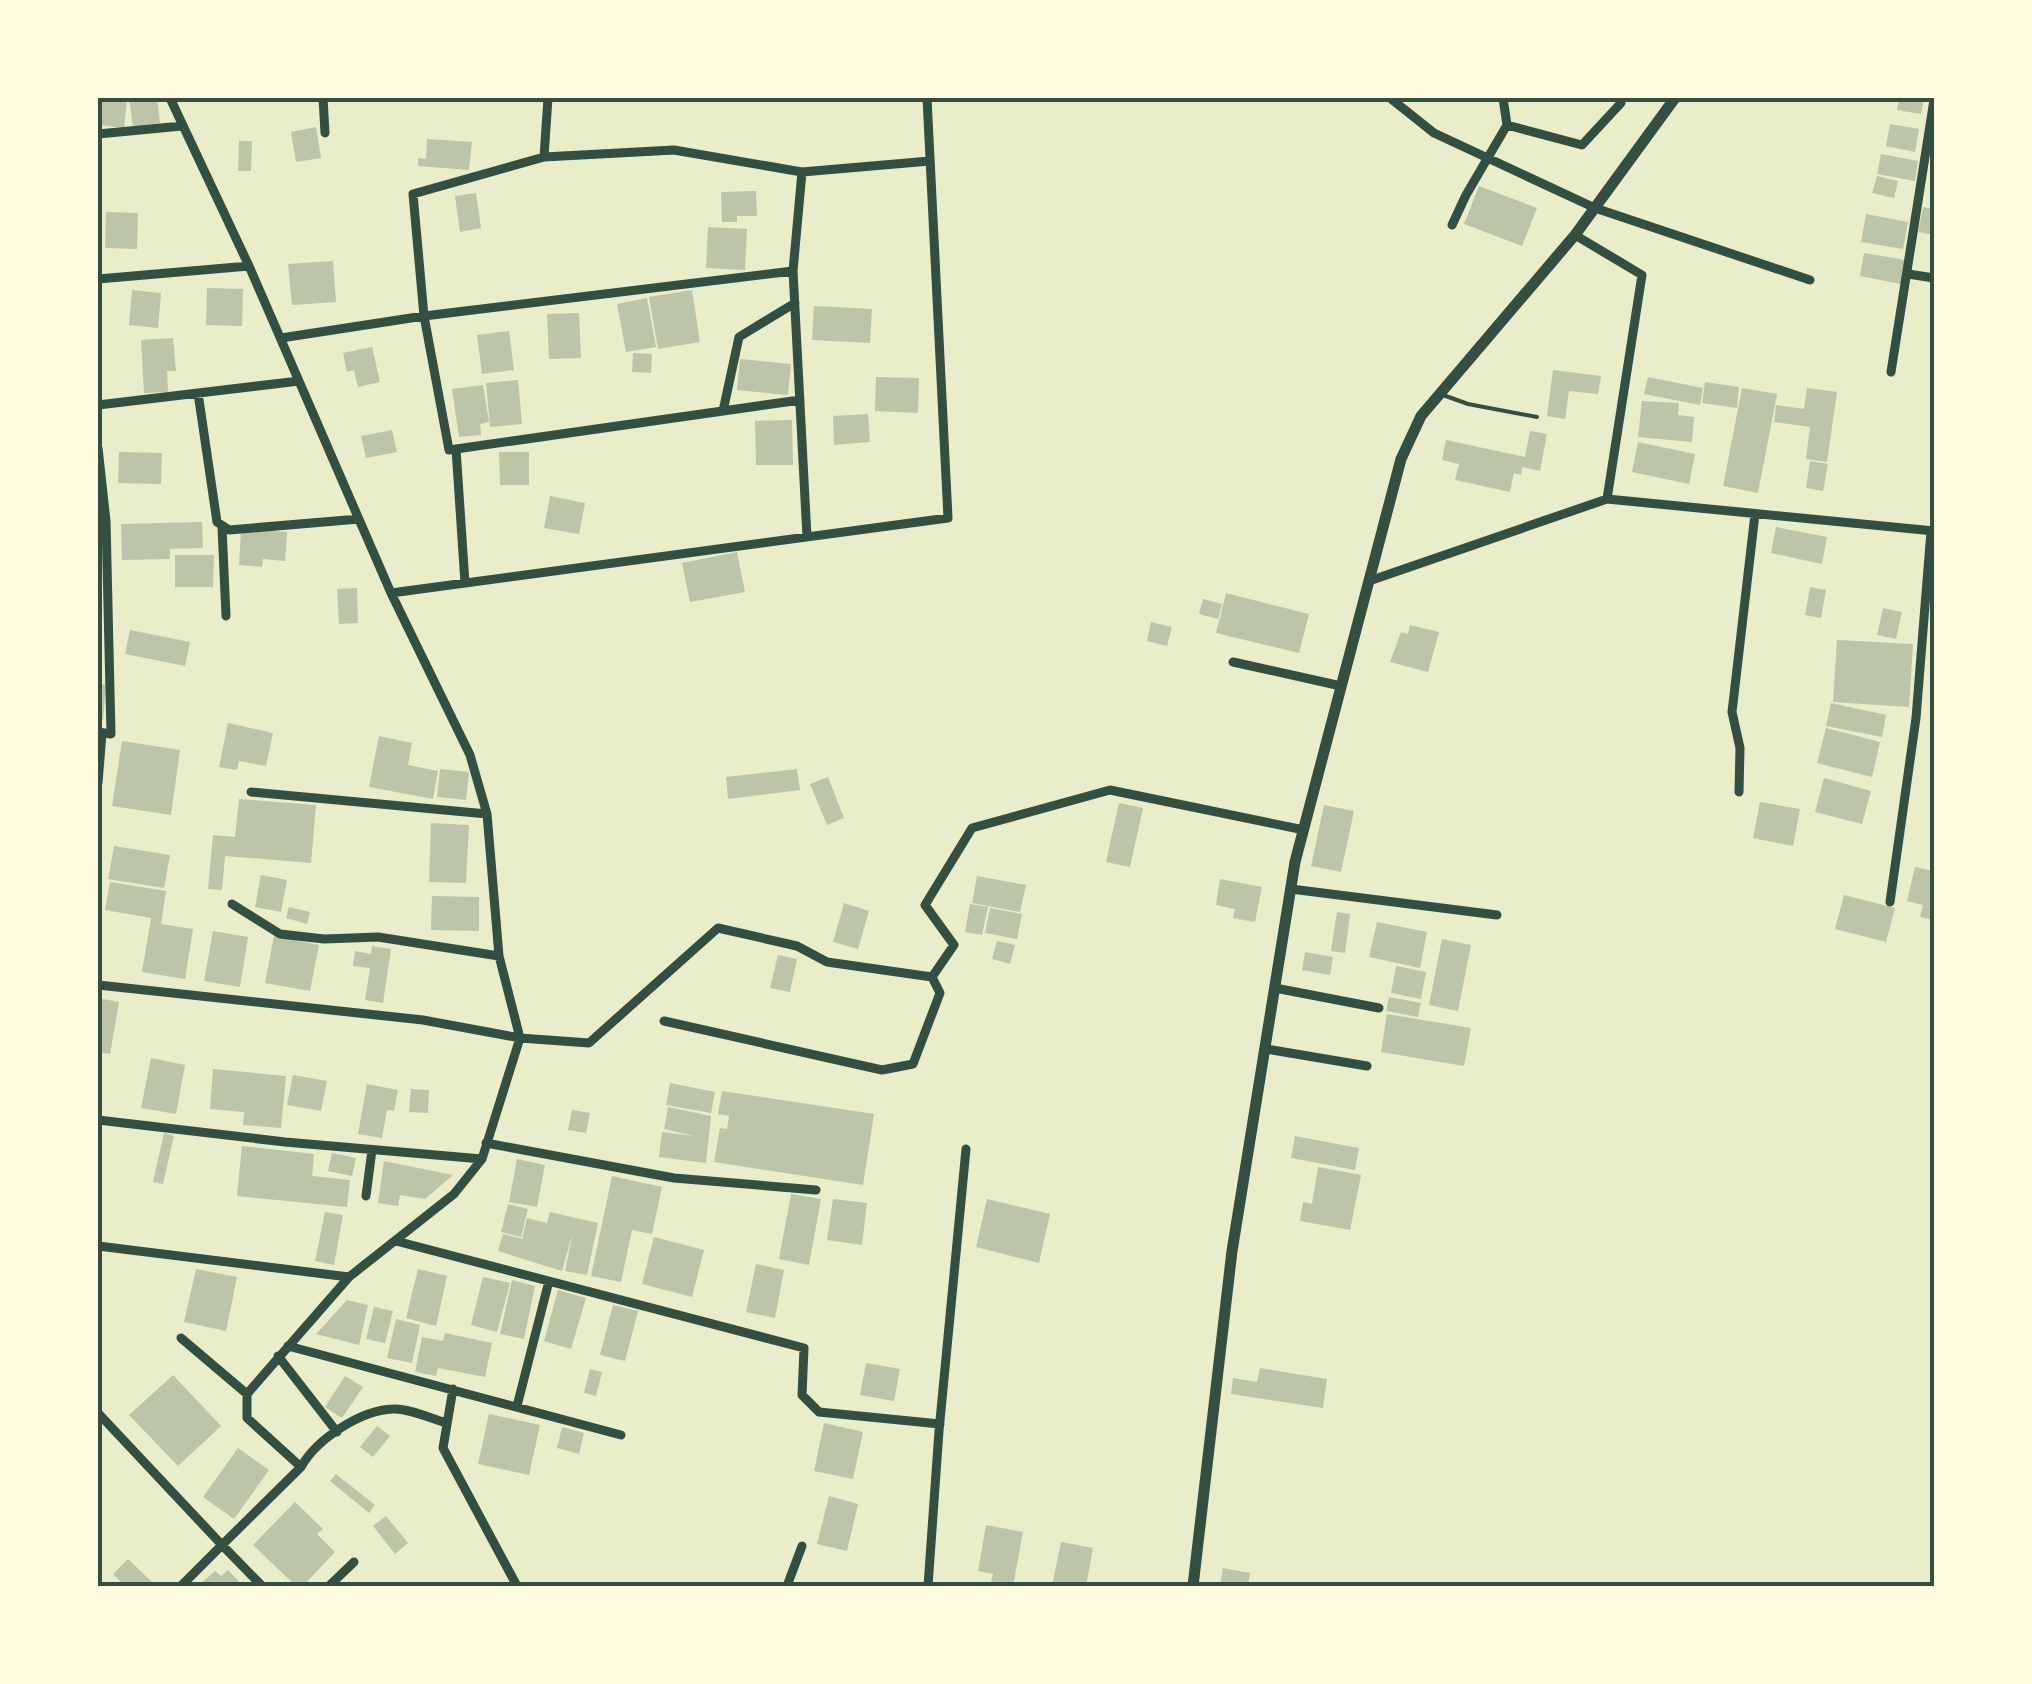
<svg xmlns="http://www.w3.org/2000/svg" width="2032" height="1684" font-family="Arial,sans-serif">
  <rect width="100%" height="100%" fill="#e9edc9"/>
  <path fill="#bcc5a7" d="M98,98H127L124,128L98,125Z
    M129,98H157L160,123L133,127Z
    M1899,98H1924L1921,114L1897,110Z
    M1890,124L1919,129L1915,152L1886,146Z
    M316,127L321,158L296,162L291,132Z
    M427,139L472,142L469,170L418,166V158L426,159Z
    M239,141H252L251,171H238Z
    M1881,154L1918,161L1915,181L1877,174Z
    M1877,176L1898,181L1894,198L1872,193Z
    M1479,186L1537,208L1522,246L1464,224Z
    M756,191L757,216H737V222H722L721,192Z
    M476,193L481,228L460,232L455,196Z
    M1923,207L1934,209V235L1918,232Z
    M106,212L138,213L137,249L105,248Z
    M1866,214L1908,222L1903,249L1861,242Z
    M708,227L747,229L745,270L706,268Z
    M1864,253L1906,260L1901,284L1860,276Z
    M333,261L336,302L292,305L288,264Z
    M207,288L243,289L242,326L206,325Z
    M132,290L161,293L158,328L129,325Z
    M692,290L700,342L658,349L649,297Z
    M647,298L656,347L626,352L617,304Z
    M814,306L872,309L870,343L812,340Z
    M579,313L581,358L549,359L547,314Z
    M509,331L514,370L482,374L477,335Z
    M173,338L176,371H167L168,392L144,393L141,340Z
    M372,347L380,382L358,387L354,370L347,372L343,353Z
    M633,353L652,354L651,373L632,372Z
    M740,359L791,364L788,395L737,390Z
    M1553,370L1601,376L1598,394L1569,391L1565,419L1547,416Z
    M876,377L919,378L918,413L875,411Z
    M1648,377L1703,388L1700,405L1644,394Z
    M518,380L522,424L490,427L486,383Z
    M1705,382L1739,387L1737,408L1702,403Z
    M483,385L489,422L480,424L481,435L459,437L452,389Z
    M1742,388L1777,394L1758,493L1723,486Z
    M1807,388L1837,392L1827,462L1806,459L1810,427L1774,422L1776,405L1804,409Z
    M1642,401L1679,403L1678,415L1694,417L1692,442L1638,437Z
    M868,414L870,442L834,445L833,416Z
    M792,420L793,465H756L755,421Z
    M392,430L397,452L366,458L361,436Z
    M1530,431L1547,434L1540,471L1522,467L1521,475L1514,473L1510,492L1455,480L1459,464L1442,460L1446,440L1525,457Z
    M1638,442L1695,454L1689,484L1632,472Z
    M119,452L162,453L161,484L118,483Z
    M499,452H529V485H500Z
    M1810,461L1828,464L1823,491L1806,488Z
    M550,496L585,503L579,534L544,528Z
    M202,522L203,548L170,549V559L122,560L121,524Z
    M1776,527L1827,537L1822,564L1771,553Z
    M241,529L287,532L285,561L263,559L262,567L239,565Z
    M737,552L745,592L690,602L682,563Z
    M175,555H214L213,587H175Z
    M1810,587L1826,590L1821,618L1805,615Z
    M357,588L358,623L339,624L337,589Z
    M1226,593L1309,614L1299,653L1216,633Z
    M1203,599L1222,604L1218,619L1199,614Z
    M1883,608L1902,612L1896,639L1877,635Z
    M1151,622L1172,627L1167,646L1147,641Z
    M1410,625L1439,632L1428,672L1390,662L1401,632L1408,634Z
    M130,630L190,642L185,666L125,654Z
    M1837,640L1913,644L1909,707L1833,702Z
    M98,684L106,685L103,720H98Z
    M1831,703L1886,715L1882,737L1826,726Z
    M228,723L273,733L266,766L239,761L237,770L219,767Z
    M1826,728L1880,742L1872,777L1817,763Z
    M379,736L412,743L408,765L438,771L433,799L369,787Z
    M122,741L180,750L171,815L112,806Z
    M440,769L469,772L466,800L437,797Z
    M797,769L800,790L728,799L726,777Z
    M828,777L844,818L827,825L810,784Z
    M1824,778L1871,791L1862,824L1815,812Z
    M239,799L316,805L311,863L225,856L222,890L208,889L213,835L235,837Z
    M1760,802L1800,809L1793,846L1753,838Z
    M1119,803L1143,808L1130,867L1106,862Z
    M1324,805L1354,811L1341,872L1311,866Z
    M431,823L469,825L466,883L429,882Z
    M114,846L170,855L164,888L108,879Z
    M1915,867L1934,871V920L1920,917L1923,905L1907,901Z
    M261,875L287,880L281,912L255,907Z
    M977,876L1026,885L1020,912L972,903Z
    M1220,879L1262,887L1255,922L1233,918L1235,909L1216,905Z
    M110,882L166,891L161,924L193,929L185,979L142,972L151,918L105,910Z
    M1844,895L1895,908L1886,942L1835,929Z
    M432,896L479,897V931L431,930Z
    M844,903L869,911L858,949L833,942Z
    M970,904L988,907L982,935L965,932Z
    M289,907L310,912L307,924L286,918Z
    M990,908L1022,914L1017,939L985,933Z
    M1337,912L1350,914L1345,953L1331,951Z
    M1377,922L1427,932L1420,968L1369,957Z
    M213,931L248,937L240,987L204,981Z
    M274,936L319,945L310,991L265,983Z
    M1442,939L1471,945L1458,1011L1429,1005Z
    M997,941L1015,945L1010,964L992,959Z
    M372,946L391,949L383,1003L365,1000L370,968L353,966L355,951L371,954Z
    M1305,952L1333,957L1330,975L1302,970Z
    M778,955L797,959L790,992L770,988Z
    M1396,966L1426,972L1421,999L1391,993Z
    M1389,997L1421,1003L1418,1017L1386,1011Z
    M98,998L119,1002L110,1054L98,1052Z
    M1387,1014L1471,1028L1464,1066L1381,1052Z
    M151,1058L185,1065L176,1114L141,1108Z
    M213,1069L286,1076L281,1128L243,1125L244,1112L210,1109Z
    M293,1075L327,1081L321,1111L287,1105Z
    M670,1083L715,1092L711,1113L666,1105Z
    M367,1084L398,1090L394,1111L387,1110L382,1138L358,1134Z
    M411,1089L429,1090L428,1113L409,1112Z
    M722,1091L874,1114L863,1185L714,1162L720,1128L727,1129L729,1116L718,1114Z
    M668,1107L711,1116L706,1163L659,1157L662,1132L694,1136L664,1129Z
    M572,1110L590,1113L586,1133L568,1130Z
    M164,1133L174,1136L163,1184L153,1182Z
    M1295,1136L1359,1148L1355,1170L1291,1158Z
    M242,1146L314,1154L312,1176L350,1180L347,1207L237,1196Z
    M332,1153L356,1158L352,1176L328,1171Z
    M517,1159L545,1165L537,1207L509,1202Z
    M384,1161L453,1175L425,1199L400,1195L398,1206L378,1203Z
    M1318,1167L1361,1175L1350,1230L1300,1221L1303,1202L1312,1204Z
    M612,1176L662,1187L652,1234L632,1230L621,1282L591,1276Z
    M791,1194L821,1199L809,1265L779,1259Z
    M833,1199L867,1203L862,1245L827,1240Z
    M987,1199L1050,1214L1039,1263L976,1247Z
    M508,1204L528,1209L521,1237L501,1232Z
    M325,1212L343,1215L334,1265L315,1261Z
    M550,1212L598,1223L587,1275L565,1271L573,1232L562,1271L498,1251L503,1234L522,1239L527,1218L547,1223Z
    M654,1237L704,1250L692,1297L642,1284Z
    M756,1264L784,1270L775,1318L746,1312Z
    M196,1269L237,1277L226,1331L184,1322Z
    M418,1269L447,1276L436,1326L406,1318Z
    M483,1277L510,1283L497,1332L471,1325Z
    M512,1280L535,1286L524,1339L500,1334Z
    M558,1290L586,1298L571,1349L544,1341Z
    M347,1300L368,1305L359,1345L316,1334Z
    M613,1305L638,1311L625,1361L600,1355Z
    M374,1307L393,1311L385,1343L366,1339Z
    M396,1319L420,1325L412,1363L387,1358Z
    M445,1333L492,1343L485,1377L438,1368L436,1376L415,1372L422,1337L443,1341Z
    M866,1363L900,1369L894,1401L860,1395Z
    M1260,1368L1327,1379L1323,1408L1231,1394L1233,1378L1257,1382Z
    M590,1369L602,1372L596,1396L584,1393Z
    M173,1375L221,1426L178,1466L129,1415Z
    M345,1376L363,1387L342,1418L325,1407Z
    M489,1414L540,1425L529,1475L478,1464Z
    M824,1423L863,1432L853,1479L814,1471Z
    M377,1426L390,1436L373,1457L360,1447Z
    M562,1427L584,1433L579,1454L557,1448Z
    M238,1448L269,1470L234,1519L203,1497Z
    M336,1474L375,1505L369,1513L330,1481Z
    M829,1496L858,1504L847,1551L817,1544Z
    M295,1502L323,1529L317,1534L335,1552L303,1586H296L253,1545Z
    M386,1516L408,1543L395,1554L373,1526Z
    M986,1525L1023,1532L1013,1586L991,1582L993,1574L978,1571Z
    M1061,1542L1093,1548L1086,1586H1052Z
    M128,1559L156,1586H125L113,1574Z
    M1223,1568L1250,1573L1248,1586H1220Z
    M228,1570L243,1586H198L215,1571L221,1576Z"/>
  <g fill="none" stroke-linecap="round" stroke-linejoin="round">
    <path stroke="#344e41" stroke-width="4" d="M1443,395L1468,404L1537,417"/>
    <path stroke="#344e41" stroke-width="9" d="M170,98L249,266L391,593L470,755L487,814L499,956L520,1038L482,1159L454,1194L349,1277L247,1394V1418L301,1467L222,1545L262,1586
      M323,98L325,133
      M1390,98L1434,133L1595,208L1810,280
      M1503,98L1507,125
      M98,134L182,126
      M544,157L548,98
      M802,172L793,271L807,537
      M1452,225L1466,195L1507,125L1582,145L1621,103L1620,98
      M1575,235L1642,275L1607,499L1934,531
      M1908,274L1934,278
      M98,279L249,266
      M281,338L424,316L793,271
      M1891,372L1934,100
      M198,393L217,522L229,530L359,519
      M800,400L449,450L424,316L413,194L544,157L674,150L802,172L930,161
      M98,405L299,381
      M723,411L739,337L795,303
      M98,448L106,521L111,734L98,732
      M456,449L465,583
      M222,527L226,616
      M1369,581L1607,499
      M391,593L948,518L927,98
      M1233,662L1341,686
      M98,783L102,733
      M251,792L487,814
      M1739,792L1740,748L1732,712L1755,514
      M1291,889L1497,915
      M1890,902L1916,718L1931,531
      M232,904L280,934L324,939L378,937L499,956
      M98,985L423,1020L520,1038L589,1043L718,928L797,946L827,962L932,977
      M1275,988L1379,1008
      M664,1021L882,1070L913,1064L940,993L932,977L954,945L925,905L972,828L1110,790L1304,830
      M1266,1049L1367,1066
      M98,1120L285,1142L482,1159
      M486,1143L674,1178L816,1190
      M366,1196L372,1150
      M396,1241L804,1348L802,1395L819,1412L940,1424
      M98,1246L349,1277
      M181,1338L247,1394
      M288,1346L621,1435
      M278,1356L337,1432
      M453,1389L443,1448L517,1586
      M517,1406L549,1281
      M98,1413L222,1545L181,1586
      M301,1467C316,1440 360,1410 393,1409C409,1408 432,1419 447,1423
      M329,1586L354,1562
      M787,1586L802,1546
      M928,1586L939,1431L966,1149"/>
    <path stroke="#344e41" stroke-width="11" d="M1193,1586L1232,1251L1295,862L1401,459L1421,416L1575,235L1675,98"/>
  </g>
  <rect width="2032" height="1684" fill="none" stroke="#fefae0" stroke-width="200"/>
  <rect x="100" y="100" width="1832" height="1484" fill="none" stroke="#344e41" stroke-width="4"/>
</svg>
